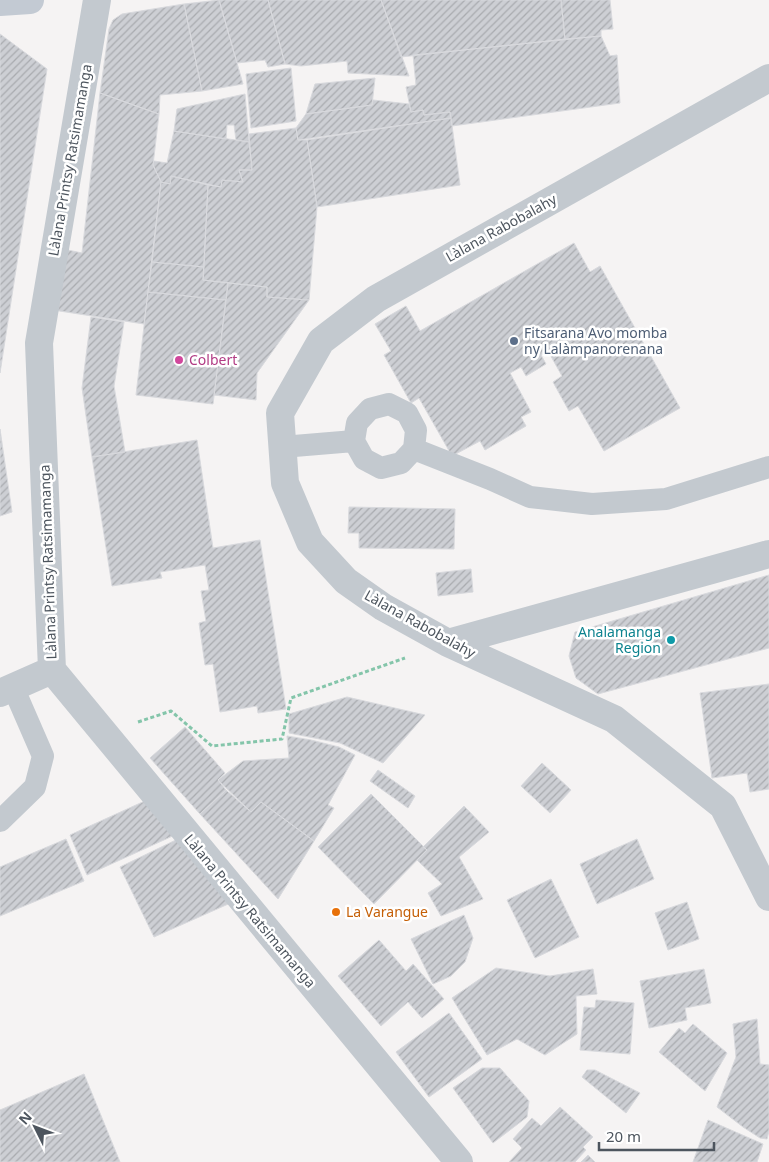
<svg xmlns="http://www.w3.org/2000/svg" width="769" height="1162" font-family="'Noto Sans',sans-serif">
  <defs>
    <pattern id="building-hatch" width="6" height="6" patternUnits="userSpaceOnUse" patternTransform="scale(1.25)"><rect width="6" height="6" fill="#cdcfd4"/><path d="M-1 1l2-2M0 6l6-6M5 7l2-2" fill="none" stroke="#a9abaf"/></pattern>
  </defs>
  <rect width="100%" height="100%" fill="#f5f3f3"/>
  <path fill="url(#building-hatch)" stroke="#d8d9dd" d="M219,0H268L285,64L268,67L265,60L237,63Z
    M219,0L243,84L202,91L184,4Z
    M268,0H381L409,76L348,73L347,61L301,66L285,64Z
    M381,0H561L565,39L401,57Z
    M561,0H610L613,29L601,30V36L565,39Z
    M184,4L202,91L160,95L159,114L100,93L109,29L113,20L122,14Z
    M0,34L47,69L0,373Z
    M601,36L610,56L617,55L620,103L452,126L450,112L424,115L423,110L411,112L406,87L416,85L413,55Z
    M291,68L296,121L251,128L246,74Z
    M375,78L372,105L306,114L315,84Z
    M100,93L159,114L153,165L161,182L144,324L53,310L63,249L82,253Z
    M245,94L249,142L236,140L234,125H227L226,139L174,131L177,109Z
    M373,100L409,104L411,112L423,110L424,115L450,112L451,118L298,140L296,128L306,114L372,105Z
    M451,118L460,185L317,207L307,140Z
    M296,128L298,140H307L317,207L309,300L267,297V287L203,280L208,185L221,187L222,180L243,182L239,170H252L249,134Z
    M174,131L249,142L252,170H239L243,182L222,180L221,187L171,176L170,184L161,182L153,165L154,161L167,163Z
    M171,176L208,185L204,267L152,262L161,182L170,184Z
    M574,243L590,272L600,266L680,408L604,451L578,406L569,411L553,382L562,376L548,351L541,355L546,364L526,376L521,367L510,373L531,412L521,417L526,426L485,450L480,441L452,456L419,398L411,403L384,355L391,351L375,324L406,306L420,331Z
    M152,262L204,267L203,280L228,283L226,300L148,292Z
    M228,283L267,287V297L309,300L257,373L256,400L214,395Z
    M148,292L226,300L213,404L136,395Z
    M91,317L124,322L114,386L125,452L92,457L82,388Z
    M0,429L12,512L0,516Z
    M197,440L213,548L260,540L286,709L258,713L257,706L220,712L213,664L205,665L199,623L206,621L201,591L209,590L205,565L160,572L162,578L112,586L92,457Z
    M349,507L455,509L454,549L359,548V533H348Z
    M471,569L473,592L438,596L436,573Z
    M769,575V648L598,694L576,678L569,656L575,632Z
    M769,684V789L750,792L747,773L712,778L700,693Z
    M347,697L425,715L383,763L340,743L289,733V714Z
    M185,727L225,773L218,780L226,790L200,814L150,758Z
    M287,736L311,740L339,747L355,755L328,805L334,808L314,841L261,802L251,812L218,780L243,761L289,758Z
    M542,763L571,790L550,813L521,786Z
    M378,770L415,796L408,808L370,781Z
    M226,790L251,812L261,802L314,841L278,899L200,814Z
    M371,794L427,850L374,904L318,847Z
    M147,800L177,834L87,875L70,835Z
    M464,806L489,832L459,857L483,899L441,916L428,893L442,884L417,860L427,850L423,847Z
    M180,838L235,901L154,937L120,867Z
    M66,839L84,881L0,916V867Z
    M637,839L654,879L597,904L580,864Z
    M551,879L579,937L535,958L507,900Z
    M687,902L699,939L668,950L655,913Z
    M464,915L473,938L465,962L451,976L433,984L411,939Z
    M379,940L406,971L413,964L444,999L422,1018L408,1002L381,1026L338,976Z
    M496,968L550,976L593,969L597,994L576,996L577,1034L545,1055L517,1039L487,1055L452,998Z
    M704,969L711,1003L685,1008L687,1020L649,1028L640,981Z
    M596,1000L634,1003L630,1054L580,1050L584,1007L595,1008Z
    M449,1013L482,1059L429,1097L396,1052Z
    M757,1019L760,1064L769,1065V1131L767,1139L760,1138L743,1127L717,1107L736,1057L733,1024Z
    M693,1024L727,1053L705,1091L659,1052L679,1028L685,1033Z
    M482,1068H500L529,1101L527,1117L493,1143L453,1088Z
    M587,1070H595L640,1093L626,1113L582,1077Z
    M84,1074L120,1162H0V1110Z
    M560,1107L593,1137L583,1147L586,1150L575,1162H509L522,1148L513,1139L532,1118L541,1126Z
    M708,1120L763,1144L757,1162H693Z
    M588,1155L595,1162H581Z"/>
  <g fill="none" stroke-linecap="round" stroke-linejoin="round">
    <path stroke="#84c5aa" stroke-width="3" stroke-dasharray="4 2.5" stroke-linecap="butt" d="M138,722L171,711L212,746L282,739L291,698L405,658"/>
    <path stroke="#c3c9cf" stroke-width="22" d="M389,404L407,413L416,430L414,449L401,463L381,468L364,459L354,441L357,423L370,409Z
      M282,447L354,441
      M414,449L490,479L530,497L592,504L666,499L769,467
      M0,821L35,787L43,756L13,687"/>
    <path stroke="#c3c9cf" stroke-width="28" d="M97,0L39,343L52,670L459,1162
      M769,78L376,299L321,341L280,413L285,483L310,542L346,581L383,607L448,643L614,719L723,806L769,897
      M448,643L769,554
      M0,693L52,670"/>
    <path stroke="#c3cad3" stroke-width="28" d="M0,2L30,0"/>
  </g>
  <circle fill="#5c6f8a" stroke="#fff" stroke-width="2" cx="514" cy="341" r="5"/>
  <circle fill="#d1479c" stroke="#fff" stroke-width="2" cx="179" cy="360" r="5"/>
  <circle fill="#0f9aa8" stroke="#fff" stroke-width="2" cx="671" cy="640" r="5"/>
  <circle fill="#e8710a" stroke="#fff" stroke-width="2" cx="336" cy="912" r="5"/>
  <g text-anchor="middle" stroke-width="5" stroke-linejoin="round" paint-order="stroke">
    <g font-size="14" fill="#4d555e" stroke="#fff">
      <text transform="translate(70 160) rotate(-80)" y="5">Làlana Printsy Ratsimamanga</text>
      <text transform="translate(501 228) rotate(-29)" y="5">Làlana Rabobalahy</text>
      <text transform="translate(48 562) rotate(-92)" y="5">Làlana Printsy Ratsimamanga</text>
      <text transform="translate(420 624) rotate(29)" y="5">Làlana Rabobalahy</text>
      <text transform="translate(250 911) rotate(50)" y="5">Làlana Printsy Ratsimamanga</text>
    </g>
    <g font-size="14" fill="#4e5e75" stroke="#fff" text-anchor="start">
      <text x="524" y="338">Fitsarana Avo momba<tspan x="524" dy="16">ny Lalàmpanorenana</tspan></text>
    </g>
    <g font-size="14" fill="#b23c85" stroke="#fff" text-anchor="start">
      <text x="189" y="365">Colbert</text>
    </g>
    <g font-size="14" fill="#0d838f" stroke="#fff" text-anchor="end">
      <text x="661" y="637">Analamanga<tspan x="661" dy="16">Region</tspan></text>
    </g>
    <g font-size="14" fill="#c56008" stroke="#fff" text-anchor="start">
      <text x="346" y="917">La Varangue</text>
    </g>
  </g>
  <g transform="translate(35 1127) rotate(312)" stroke="#ffffff" stroke-width="4" paint-order="stroke">
  <path d="M0-4L9 19L0 12L-9 19Z" fill="#4d555e"/>
  <text y="-8" font-size="14" font-weight="bold" text-anchor="middle" fill="#4d555e">N</text>
  </g>
  <path d="M599 1142v8h115v-8" fill="none" stroke="#4d555e" stroke-width="2.5"/>
  <text x="606" y="1142" font-size="15" fill="#4d555e" stroke="#ffffff" stroke-width="4" paint-order="stroke">20 m</text>
</svg>
